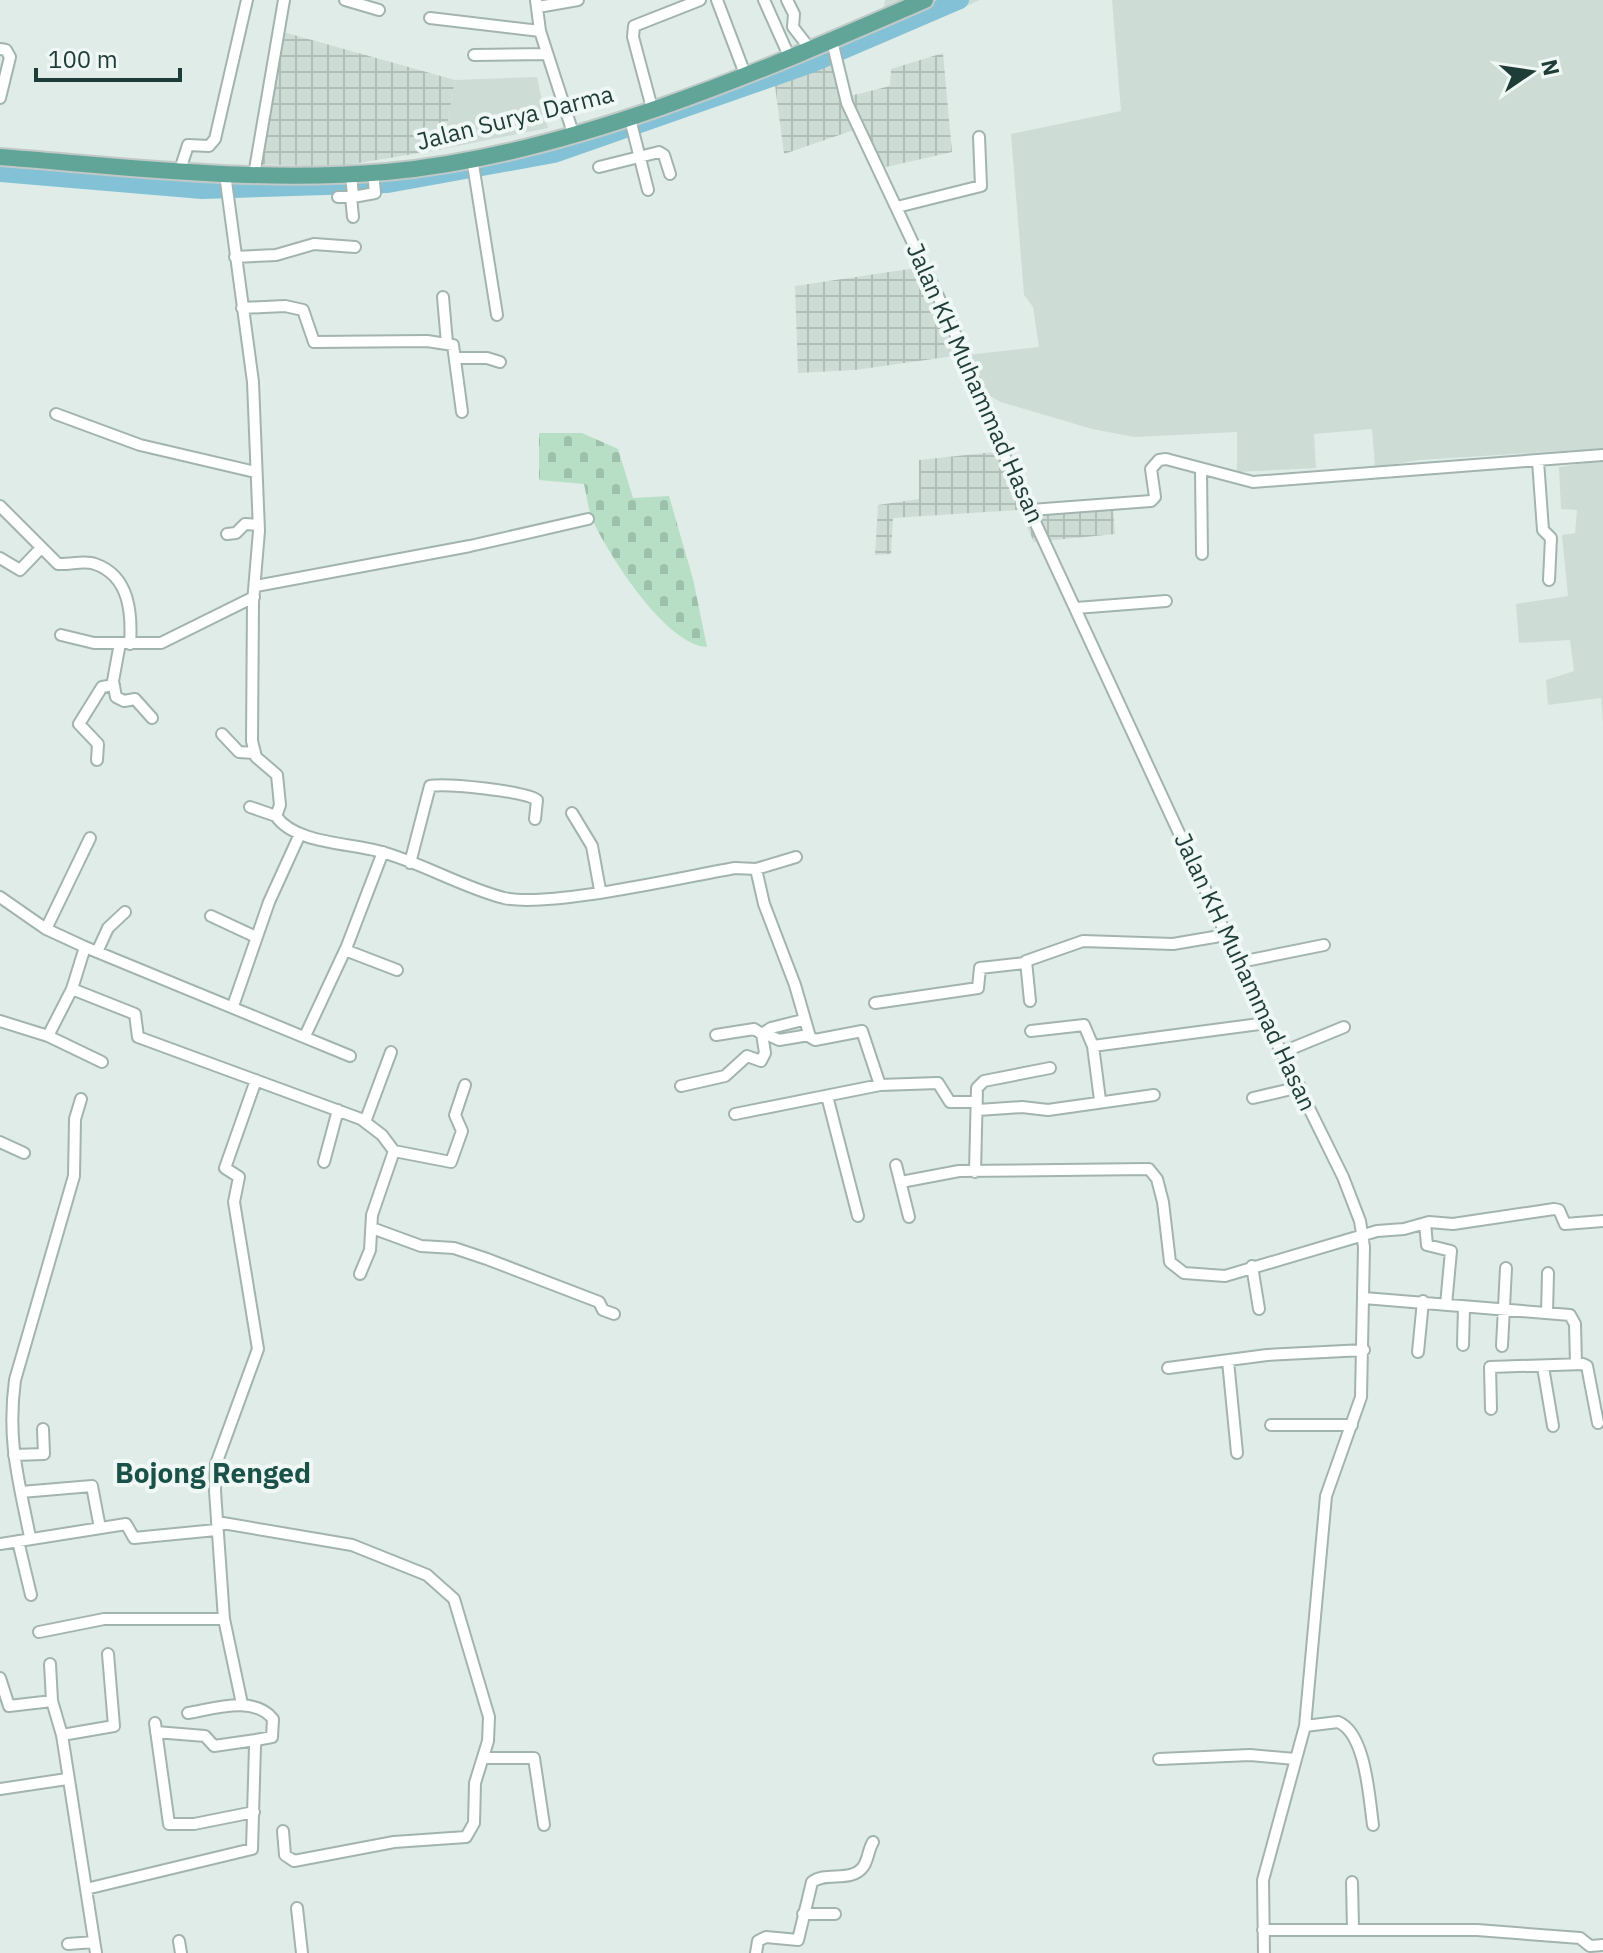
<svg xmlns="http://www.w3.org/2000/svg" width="1603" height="1953" font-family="'IBM Plex Sans',sans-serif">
  <defs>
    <pattern id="industrial-grid" width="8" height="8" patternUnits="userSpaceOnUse" patternTransform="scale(2)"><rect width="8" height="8" fill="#cedcd6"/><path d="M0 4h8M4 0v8" fill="none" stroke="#b0beb8"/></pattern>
    <pattern id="cemetery-stones" width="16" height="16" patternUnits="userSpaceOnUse" patternTransform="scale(2)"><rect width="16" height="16" fill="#b7dfc5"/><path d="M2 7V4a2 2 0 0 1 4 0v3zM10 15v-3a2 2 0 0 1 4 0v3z" fill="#9dc0aa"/></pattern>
  </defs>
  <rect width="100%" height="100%" fill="#e0ece7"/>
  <path fill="#cedcd6" d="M885,0H980L880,44Z
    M1112,0H1603V725L1601,698L1548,705L1546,680L1574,671L1570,640L1519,643L1516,604L1568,596L1562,535L1575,533L1577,510L1561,509L1559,467L1578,464L1577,450L1420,460L1375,467L1372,429L1314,434L1316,468L1237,472V432L1134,437L1092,429L1001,402L979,390L967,355L1039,347L1033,307L1024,295L1011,134L1121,111Z
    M537,77L548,128L443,149L455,80Z"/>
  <path fill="url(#industrial-grid)" d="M276,30L455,80L443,149L335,167L252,164Z
    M943,53L952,152L873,170L854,130L784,154L774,78L834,60L846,97L890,86L891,69Z
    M923,267L937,298L954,356L855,370L798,373L795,286Z
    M1004,451L1027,506L1113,507L1115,534L1034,542L1019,510L893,518L891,554L875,555L878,505L919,499V460Z"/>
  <path fill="url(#cemetery-stones)" d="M539,433H582L618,449L633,498L669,496L693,579L707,647C666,645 610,557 593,521C588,510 587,496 584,484L539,480Z"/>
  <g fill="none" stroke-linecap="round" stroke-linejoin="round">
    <path stroke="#83c2d6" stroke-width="18" d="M0,173L202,190L388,184L554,154L811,64L960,0"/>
    <defs>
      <path id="street" d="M345,0L379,10
        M536,0L540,31L573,133
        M717,0L745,74
        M764,0L789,56
        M787,0L794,14L793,27L810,49
        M538,7L578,0
        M430,18L540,31
        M832,41L847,103L952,326L1004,455L1267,1023L1343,1177L1360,1221L1364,1247L1361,1397L1326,1496L1305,1726L1263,1880L1264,1953
        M0,49L6,50L10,57L0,98
        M474,55L547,54
        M652,108L633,37L634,26L700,0
        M629,115L648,190
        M472,158L497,315
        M599,167L659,152L664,155L670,174
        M180,170L188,145L209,146L215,139L247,0
        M225,174L253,382L259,531L253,602L252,741L256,757L277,775L280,805L276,816C294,843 348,843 378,851C421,862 461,887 504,898C550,908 683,877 735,868L756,869L796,857
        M254,175L284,0
        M338,197H353L351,173
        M351,197L353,217
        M353,197L375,193L373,172
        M897,207L981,186L979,137
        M235,257L276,255L314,244L355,247
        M443,297L447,343
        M242,308L285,306L303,310L314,342L427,341L453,345L462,412
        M456,358H487L500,362
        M56,414L140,445L255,472
        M1538,461L1543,530L1551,538L1549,580
        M1201,470L1202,554
        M0,506L58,564C70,565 84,560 95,564C130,576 132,614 130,644
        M1031,510L1151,501L1155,497L1151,469L1159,460L1166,459L1253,482L1603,455
        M227,534L236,533L245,524L258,525
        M0,558L20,570L41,548
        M256,586L470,546L588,519
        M1076,608L1166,601
        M61,635L94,643H161L254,597
        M120,643L113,681L116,697L124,701L135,699L152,718
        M222,734L239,752L254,753
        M97,760L98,744L79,724L102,687L114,685
        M250,807L276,816
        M572,813L592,846L600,890
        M410,863L430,786C446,783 525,791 537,800L535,819
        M756,869L764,904L795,985L810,1037L815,1040L862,1031L880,1085
        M0,897L46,929L85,947L350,1056
        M211,916L256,937
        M46,929L90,838
        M85,947L72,989L135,1014L138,1037L361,1119L382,1135L394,1151L451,1162L462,1131L455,1115L465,1085
        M345,950L397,970
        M97,952L108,928L125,912
        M1240,962L1324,945
        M72,989L48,1036L102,1062
        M1030,1001L1026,961L1083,941L1173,944L1226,935
        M875,1003L978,988L980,968L1025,963
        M233,1006L269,902L300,834
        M0,1021L48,1036
        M1031,1031L1084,1025L1093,1046L1100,1100
        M764,1033L779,1040L809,1035
        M716,1035L754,1029L762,1034
        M305,1036L347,946L383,852
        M1093,1046L1267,1023
        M1283,1052L1344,1027
        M681,1086L725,1076L747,1056L761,1061L765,1053L762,1034L771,1028L803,1020
        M827,1096L858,1216
        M1253,1098L1300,1087
        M978,1110L1022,1107L1048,1110L1154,1095
        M735,1114L880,1085L938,1083L950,1102H976
        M365,1122L391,1052
        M0,1142L24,1153
        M324,1162L338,1110
        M896,1165L909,1217
        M975,1172L977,1088L984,1081L1050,1068
        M901,1182L959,1171L1149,1169L1157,1179L1163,1202L1170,1262L1184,1273L1225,1276L1377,1231L1404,1229L1429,1222L1453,1224L1554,1209L1559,1210L1565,1224L1603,1221
        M1425,1223L1427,1245L1451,1251L1446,1305
        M372,1228L421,1246L454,1248L487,1259L599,1302L603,1310L614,1314
        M1252,1266L1259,1309
        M360,1274L370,1250L372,1215L394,1151
        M1364,1298L1570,1315L1575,1324L1576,1364
        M1547,1313L1548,1273
        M1463,1345L1464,1308
        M1502,1346L1506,1268
        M1418,1352L1423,1301
        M1228,1361L1237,1453
        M1543,1367L1553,1426
        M1168,1368L1267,1355L1364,1350
        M1491,1409L1490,1367L1583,1364L1587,1366L1598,1423
        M1271,1425H1352
        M14,1455L44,1454L43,1429
        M21,1492L92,1486L100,1528
        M217,1522L352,1545L427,1575L454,1599L489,1717L488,1741L475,1783L474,1823L466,1837L394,1842L294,1861L285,1855L283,1831
        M30,1537C18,1478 7,1440 15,1380L74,1176L75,1119L81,1099
        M18,1541L31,1595
        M0,1544L126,1524L134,1538L216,1530
        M39,1632L104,1619H224
        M50,1664L52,1701L62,1735L96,1953
        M0,1678L9,1706L52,1701
        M242,1704L224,1619L215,1491L216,1464L258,1349L234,1202L239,1177L225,1168L256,1080
        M155,1723L169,1824H194L254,1812
        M1305,1726L1338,1722C1366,1733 1369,1798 1373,1825
        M156,1732L205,1736L214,1746L256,1740
        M62,1735L114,1726L108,1654
        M484,1758H534L544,1825
        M1159,1759L1250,1755L1295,1759
        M0,1789L67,1779
        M1352,1882L1353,1928
        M86,1889L252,1849L255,1746L256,1740L272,1737L273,1719C254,1695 213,1709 188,1713
        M297,1908L302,1953
        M803,1914H835
        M1263,1930H1477L1580,1938L1590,1946L1603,1945
        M179,1941L181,1953
        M68,1944L94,1942
        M756,1953L758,1941L766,1937L798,1940L812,1882C826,1871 851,1883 863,1867C868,1861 868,1850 873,1842"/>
      <path id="primary" d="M0,157C128,167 258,183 386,172C566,156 760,72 925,0"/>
    </defs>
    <use href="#street" stroke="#a2b4af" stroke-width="14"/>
    <use href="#primary" stroke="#c0c9c7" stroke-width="20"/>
    <use href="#street" stroke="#fff" stroke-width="10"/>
    <use href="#primary" stroke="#61a599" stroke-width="16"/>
  </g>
  <g text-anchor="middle" stroke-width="8" stroke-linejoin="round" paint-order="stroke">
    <g font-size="24" fill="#1f3d38" stroke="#f0f8f5">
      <text transform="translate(515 118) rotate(-14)" y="8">Jalan Surya Darma</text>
      <text transform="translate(975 383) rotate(66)" y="8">Jalan KH Muhammad Hasan</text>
      <text transform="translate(1245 972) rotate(65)" y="8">Jalan KH Muhammad Hasan</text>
    </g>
    <g font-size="28" font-weight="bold" fill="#1a5148" stroke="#f0f8f5">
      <text x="213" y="1483">Bojong Renged</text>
    </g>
  </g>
  <g transform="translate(1531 72) rotate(77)" stroke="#f0f8f5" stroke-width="6" paint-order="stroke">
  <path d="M0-6L14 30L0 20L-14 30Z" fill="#1f3d38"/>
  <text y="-12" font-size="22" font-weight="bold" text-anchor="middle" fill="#1f3d38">N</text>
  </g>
  <path d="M36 68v12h144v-12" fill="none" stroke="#1f3d38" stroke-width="4"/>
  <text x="48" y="68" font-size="24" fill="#1f3d38" stroke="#f0f8f5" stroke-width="6" paint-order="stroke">100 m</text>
</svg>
